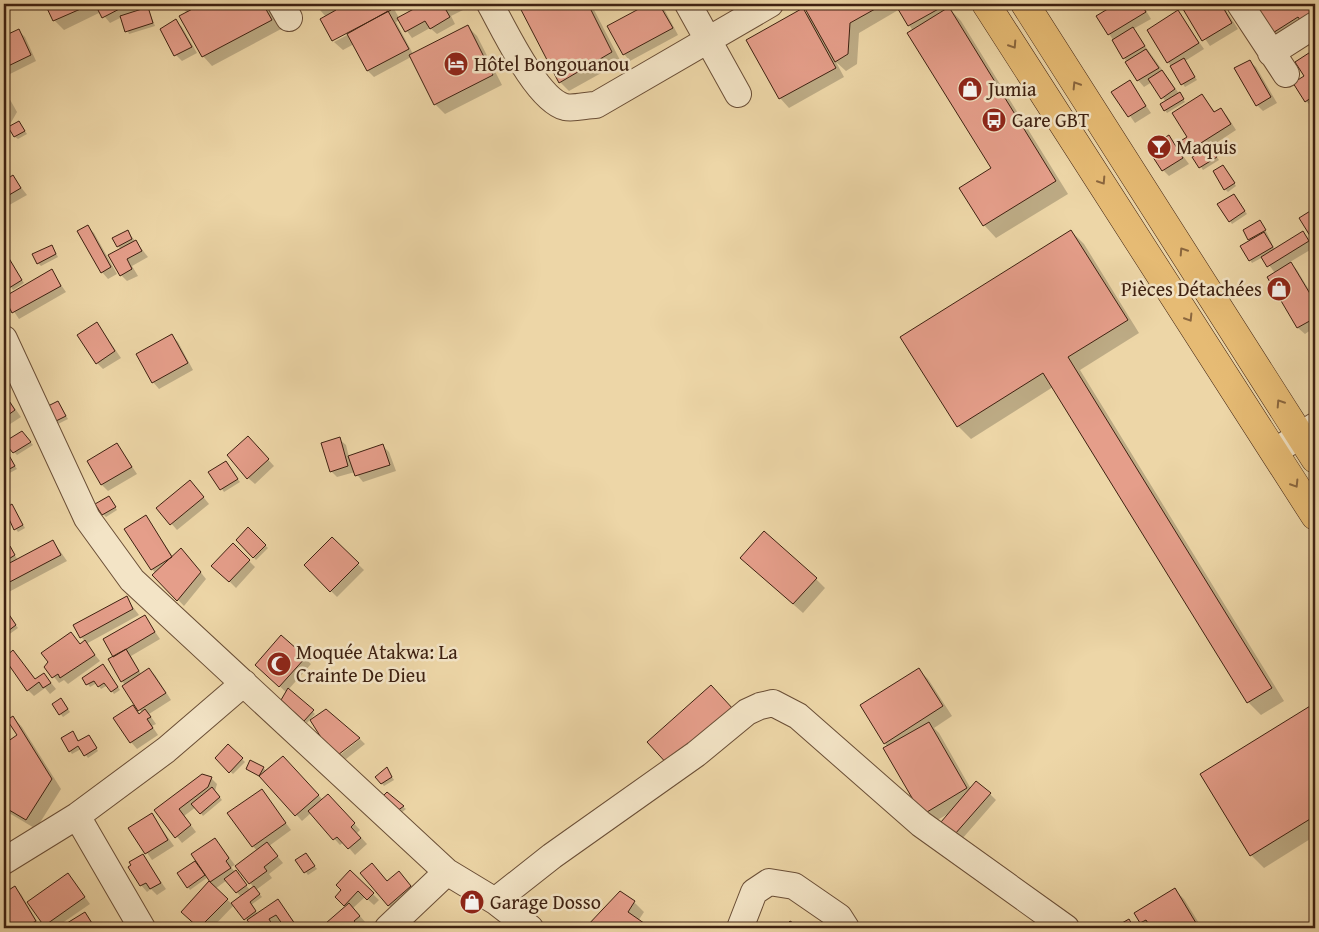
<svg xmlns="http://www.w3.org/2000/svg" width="1319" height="932" font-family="'Gentium Book Plus',serif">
  <rect width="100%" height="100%" fill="#edd6a7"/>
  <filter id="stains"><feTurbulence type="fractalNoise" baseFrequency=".004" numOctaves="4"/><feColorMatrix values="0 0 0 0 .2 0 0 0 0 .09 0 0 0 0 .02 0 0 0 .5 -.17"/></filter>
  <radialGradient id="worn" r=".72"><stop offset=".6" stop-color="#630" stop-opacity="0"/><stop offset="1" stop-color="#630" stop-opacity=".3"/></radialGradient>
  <path fill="#0003" fill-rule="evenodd" d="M46,4H147L130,13L148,8L155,26L129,34L122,17L110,23L101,12L64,30L54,20Z
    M179,4H267L281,29L212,66L203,56L187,13Z
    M315,4H394L392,5L399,18L414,10L408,4H459L463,10L451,16L455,24L437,34L430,28L412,38L399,20L396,22L413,54L467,26L477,36L502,85L445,114L435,104L411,57L374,77L368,71L354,44L343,50L334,42L349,34L326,17Z
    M519,4H591L621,62L569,91L560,82Z
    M651,4H660L663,7L678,35L630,61L624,54L609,26Z
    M808,4H943L946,10L949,8L961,21L1068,194L996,238L984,225L993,168L900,9L859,33L857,64L846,71L836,62L844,77L789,108L780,98L803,10L810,17L804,5Z
    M1096,4H1113L1102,10Z
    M1118,4H1142L1151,19L1133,29L1185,102L1167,113L1165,110L1166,102L1152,82L1144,87L1138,80L1098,16Z
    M1181,4H1222L1238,29L1210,46Z
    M1252,4H1315V35L1282,48Z
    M1178,12L1204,49L1185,61L1197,80L1185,87L1168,62Z
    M176,21L182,27L197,53L182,61L176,55L161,29Z
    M19,31L25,37L36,61L4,77V38Z
    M1315,51V110L1306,101V77L1297,62Z
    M1249,61L1256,67L1277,103L1263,111L1257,105Z
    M1130,82L1151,113L1135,123L1113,92Z
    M4,89L17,112L4,135Z
    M1202,96L1216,113L1221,110L1227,116L1236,130L1210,147L1219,160L1203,170L1194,157L1186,152Z
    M19,122L27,134L18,139L15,137Z
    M1168,136L1189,164L1169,176L1163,170Z
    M1223,166L1236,186L1228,192L1225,189Z
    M13,177L27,195L4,208V182Z
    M1236,198L1247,214L1232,224L1230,221Z
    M1263,225L1275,250L1303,232L1315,247L1290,262L1297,270L1315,300V327L1305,334L1298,328L1268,278L1275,273L1263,257L1252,263L1250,260L1251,241L1249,239Z
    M88,227L94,233L117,274L108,279L102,272Z
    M1071,231L1084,244L1139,333L1080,370L1284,701L1261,715L1248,702L1053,387L971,439L958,426Z
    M128,232L148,257L132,266L138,276L127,281L121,275V250L114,239Z
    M52,246L58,257L41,266L38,263Z
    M7,257L24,283L13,290L4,277V259Z
    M51,271L66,292L19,319L5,298Z
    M97,323L121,358L103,369L97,363Z
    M172,336L178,342L193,370L159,389L153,382Z
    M4,393L21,417L4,428Z
    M58,402L68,419L58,424L55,422Z
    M25,435L33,445L17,455L5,443Z
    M339,439L346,445L349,457L383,446L389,452L396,471L363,482L355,472L337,477L331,471Z
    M117,444L137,474L108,491L102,485Z
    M254,444L274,466L255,484L248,478Z
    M6,451L17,469L6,475L4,473Z
    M228,465L240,482L224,492L210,472Z
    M196,488L209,504L177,530L158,508Z
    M109,497L117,510L106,517L103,514Z
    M12,506L25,528L18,532L11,522L7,524L4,520V511Z
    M146,516L173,557L187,555L206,579L184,606L154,575L156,574L152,569Z
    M248,529L268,548L256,560L237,540Z
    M332,539L364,570L337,597L305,565Z
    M53,541L67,561L5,594L4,551L10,548L18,560Z
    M233,545L255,567L236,588L213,565Z
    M751,567L816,579L825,588L803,613Z
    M126,598L139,615L86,644L100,661L68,684L64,680L59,683L46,667L71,634L81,645L85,641L81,637Z
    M8,615L18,628L4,638V618Z
    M145,617L160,639L131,656L141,674L149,669L155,675L171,700L149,714L156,724L152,726L158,735L137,749L131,742L132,707L140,715L142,713L124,686L125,685L122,681L115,657Z
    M282,637L311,664L288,690L315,714L307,723L282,700L287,693L263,671Z
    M13,652L36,680L44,674L56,689L50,694L45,688L34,696L28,690Z
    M106,668L120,690L114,694L108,685L101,689L97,683L90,687L84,678Z
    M919,670L928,679L952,716L934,728L939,733L971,789L990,794L996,800L962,839L949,828L948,814L932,823L885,743Z
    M64,702L70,712L63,717L53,704Z
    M1315,705V836L1264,868L1251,855L1201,775Z
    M13,717L22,727L61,789L36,829L4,810V745L19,736Z
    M75,735L79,742L91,739L98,751L88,758L81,749L72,754L70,751Z
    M360,739L365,744L341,763L336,758Z
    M228,746L245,762L233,774L216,758Z
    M289,764L323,800L334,801L360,830L357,833L367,844L355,855L344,842L340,845L311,813L302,821L263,778L247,769L263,768L267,771Z
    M387,769L394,780L384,786L376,777Z
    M211,778L217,784L215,791L222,800L203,816L196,807L184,816L196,832L182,843L156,810Z
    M262,791L291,830L269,846L283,863L269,874L272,878L256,890L262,897L251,905L258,914L278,901L299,928H286L281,921L274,926L275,928H254L234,905L212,928H200L182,912L211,882L208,877L190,890L188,887L195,862L201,866L215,839L235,865L231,867L235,872L250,890L254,888L237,866L257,851L253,846ZM227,880L241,897L232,904L215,889Z
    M387,793L406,809L401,813Z
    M152,815L174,846L152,860L130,828Z
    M142,855L166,889L157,895L151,889L147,892L141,885Z
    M308,857L317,869L308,875L297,860Z
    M372,864L388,882L405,879L417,892L395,911L388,905Z
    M350,872L379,900L374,905L365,897L353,908L366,923L360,928H332L328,923L346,907L336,897L343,890Z
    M68,874L90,904L55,928H48L45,925Z
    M15,888L21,894L41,928H4V894Z
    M1175,890L1184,899L1202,928H1147L1141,922Z
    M634,902L644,912L638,921L649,928L587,927Z
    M85,913L96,928H61Z"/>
  <path fill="#e59e8a" stroke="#3e2111" d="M45,4H92L53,21Z
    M95,4H129L102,18Z
    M202,4H263L272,20L202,57L179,16Z
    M332,4H388L391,10L332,41L320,19L336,10Z
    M423,4H457L446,10L450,17L430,29L425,21L405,32L397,18Z
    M518,4H588L612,52L559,83Z
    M648,4H659L673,28L623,55L607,26Z
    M805,4H884L850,23L848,54L835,62L803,5Z
    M895,4H940L942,7L908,26Z
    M1095,4H1106L1098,8Z
    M1116,4H1141L1146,12L1108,35L1096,16Z
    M1180,4H1221L1232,23L1202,41Z
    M1250,4H1315V16L1303,24L1298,17L1268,36Z
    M148,7L153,23L125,32L120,16Z
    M949,7L1056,181L983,226L959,188L991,168L907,33Z
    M803,8L836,68L779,99L746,40Z
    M1178,10L1199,43L1167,63L1147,30Z
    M388,11L409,49L367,71L347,34Z
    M176,19L192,47L174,56L160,29Z
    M468,25L493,75L434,105L409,55Z
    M1133,27L1145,46L1123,59L1112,40Z
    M19,29L31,55L4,68V36Z
    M1146,49L1159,68L1137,81L1125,62Z
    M1315,49V95L1305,102L1293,83L1304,76L1295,62Z
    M1184,58L1195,77L1181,85L1170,66Z
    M1250,60L1271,97L1256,106L1234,68Z
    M1162,70L1175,89L1161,99L1148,79Z
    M1130,80L1146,106L1128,117L1111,92Z
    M1180,92L1184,99L1164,111L1160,104Z
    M4,94L8,102L4,109Z
    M1202,94L1214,112L1221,108L1231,124L1185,153L1179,142L1187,137L1172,113Z
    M19,121L25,131L14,137L8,127Z
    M1169,135L1183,158L1162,171L1147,148Z
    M1211,146L1217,157L1199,168L1192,157Z
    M1223,165L1235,183L1224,190L1213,171Z
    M13,175L21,188L4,198V181Z
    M1234,194L1245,211L1229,222L1217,204Z
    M1315,208V237L1312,239L1299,218Z
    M1260,220L1266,230L1248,240L1243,230Z
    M88,225L111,267L101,273L77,231Z
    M128,230L132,239L117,247L112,238Z
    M1071,230L1128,320L1068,357L1272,688L1247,703L1043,373L957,427L900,337Z
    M1303,231L1309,241L1267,267L1261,257Z
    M1264,232L1273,247L1249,261L1240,246Z
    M136,240L142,251L127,259L132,269L120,276L108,255Z
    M52,245L56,254L37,264L32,254Z
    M7,255L22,280L9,288L4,280V257Z
    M1291,262L1315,302V318L1297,328L1267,277Z
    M52,269L61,286L12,313L4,297Z
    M97,322L115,351L96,364L77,335Z
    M172,334L188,363L152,383L136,354Z
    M4,393L15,410L4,418Z
    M58,401L66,416L54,422L46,407Z
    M22,431L31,442L13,453L4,442Z
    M248,436L269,459L247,479L227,455Z
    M340,437L348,466L330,472L321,443Z
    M117,443L132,467L101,485L87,461Z
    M383,444L390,465L355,476L348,456Z
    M6,450L15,466L4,472V451Z
    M226,461L238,479L220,490L208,472Z
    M190,480L204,497L170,525L156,508Z
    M109,496L116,507L102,515L95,504Z
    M12,504L23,525L14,530L9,519L4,522V509Z
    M146,515L172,557L151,570L124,529Z
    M248,527L266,545L253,558L236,540Z
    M764,531L817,578L793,604L740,558Z
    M332,537L359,563L330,592L304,565Z
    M53,540L61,555L4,585V566Z
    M233,543L250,560L229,582L211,566Z
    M10,546L15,555L4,562V550Z
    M181,548L201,572L177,601L152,575Z
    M127,596L133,609L80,638L73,625Z
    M8,613L16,625L4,634V616Z
    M145,615L155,632L113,657L103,639Z
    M71,632L80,644L85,640L95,655L60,678L58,674L52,678L44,667L48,662L41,653Z
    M281,635L306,657L279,687L255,665Z
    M126,649L139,671L121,682L108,659Z
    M13,650L35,679L44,673L51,683L43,688L39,682L27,691L4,658Z
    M103,664L118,687L111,692L104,683L98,687L94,681L86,685L82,678Z
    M149,668L166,693L138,711L122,686Z
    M919,668L943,706L884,744L860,705Z
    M711,685L734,710L670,767L647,742Z
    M288,688L314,710L304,721L281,700Z
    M61,698L68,709L59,715L52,704Z
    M1315,703V816L1250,856L1200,774Z
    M133,705L139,714L145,709L151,717L147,719L153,728L130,743L113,718Z
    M326,709L360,738L334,758L310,720Z
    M13,716L52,779L26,820L4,807V744L17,735L7,720Z
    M929,722L967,788L922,815L883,748Z
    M73,731L78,741L89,735L97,748L84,756L78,746L69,752L61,738Z
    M228,744L243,758L229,773L215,758Z
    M283,756L319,795L295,816L259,776Z
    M250,760L264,767L259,776L246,769Z
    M387,767L392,777L381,784L375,777Z
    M202,774L212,777L208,787L179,809L191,825L175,838L154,810Z
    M976,781L991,793L955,834L941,822Z
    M212,787L220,797L200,814L191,804Z
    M262,789L286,823L252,847L227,813Z
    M387,792L404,806L397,811L382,797Z
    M328,794L355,823L351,827L361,838L348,849L337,837L333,840L308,811Z
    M152,813L168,840L145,854L128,828Z
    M215,838L229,858L226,861L231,868L210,882L191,854Z
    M267,842L278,856L264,867L267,871L249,884L235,866Z
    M306,853L315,866L304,873L295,860Z
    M143,854L161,883L150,889L146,883L140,886L128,867L131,865L129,862Z
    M195,861L205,875L187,888L177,873Z
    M372,863L387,881L399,871L411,886L388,906L360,873Z
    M236,870L247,885L236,893L224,879Z
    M350,870L374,893L367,900L358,891L344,906L335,897L341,890L336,885Z
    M68,873L85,897L44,926L27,902Z
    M209,881L228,899L199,928L181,912Z
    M15,886L36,921L23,928H4V893Z
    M254,886L260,894L250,902L256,911L244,920L231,903Z
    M1175,888L1199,928H1151L1146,920L1140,923L1134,913Z
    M620,891L635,901L628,912L651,928L586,927Z
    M278,899L295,924L285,928L276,915L269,919L274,928H253L247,920Z
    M349,903L360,916L354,921L360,928H330L326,923Z
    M85,912L95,928H59Z
    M1129,919L1133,926L1126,928L1122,923Z
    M790,921L801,928H784Z"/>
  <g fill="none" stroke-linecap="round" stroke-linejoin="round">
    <defs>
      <path id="minor" d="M281,4L289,18
        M490,4C504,29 537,100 565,107C574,109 587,105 596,105L770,4
        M688,4L738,94
        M1240,4L1286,74
        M1271,53L1315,25
        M4,339L87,518L132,580L447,872L495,901L530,928
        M1274,452L1315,426
        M77,816L142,928
        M4,861L77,816L166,750L244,683
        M495,901L552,856L696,754L747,712L760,706L773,703L798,716L921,824L1066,928
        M388,928L447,872
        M740,928L754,892L769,882L794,886L839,917L846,928"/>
      <path id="major" d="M986,4L1315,516
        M1025,4L1315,459"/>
    </defs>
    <use href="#minor" stroke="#6a4e36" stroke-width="28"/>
    <use href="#major" stroke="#3e2111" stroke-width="29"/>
    <use href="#minor" stroke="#f3e4c6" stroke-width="26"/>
    <use href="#major" stroke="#e6bb74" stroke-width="28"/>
  </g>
  <defs><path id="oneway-chevron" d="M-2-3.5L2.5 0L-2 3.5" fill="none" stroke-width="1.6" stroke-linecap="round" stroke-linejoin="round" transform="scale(1.25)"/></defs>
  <g stroke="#8a663e">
    <use href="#oneway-chevron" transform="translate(1013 45) rotate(57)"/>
    <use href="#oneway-chevron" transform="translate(1076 85) rotate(-122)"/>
    <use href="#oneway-chevron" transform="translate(1102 181) rotate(57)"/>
    <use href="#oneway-chevron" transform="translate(1183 251) rotate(-123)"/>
    <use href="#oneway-chevron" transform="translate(1189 318) rotate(58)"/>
    <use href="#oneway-chevron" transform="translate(1280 403) rotate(-123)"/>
    <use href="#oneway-chevron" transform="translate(1295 484) rotate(58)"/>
  </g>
  <defs>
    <symbol id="hotel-disc" viewBox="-11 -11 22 22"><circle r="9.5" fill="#8f2418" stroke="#f3e4c6"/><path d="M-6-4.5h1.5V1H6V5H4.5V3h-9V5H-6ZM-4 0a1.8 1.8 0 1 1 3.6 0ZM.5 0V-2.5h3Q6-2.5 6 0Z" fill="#fff"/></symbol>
    <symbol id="shop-disc" viewBox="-11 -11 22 22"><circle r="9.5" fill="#8f2418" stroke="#f3e4c6"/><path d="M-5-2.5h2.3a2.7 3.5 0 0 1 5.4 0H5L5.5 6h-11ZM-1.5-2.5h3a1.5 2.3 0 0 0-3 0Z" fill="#fff"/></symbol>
    <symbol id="bus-disc" viewBox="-11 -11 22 22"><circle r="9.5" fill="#8f2418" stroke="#f3e4c6"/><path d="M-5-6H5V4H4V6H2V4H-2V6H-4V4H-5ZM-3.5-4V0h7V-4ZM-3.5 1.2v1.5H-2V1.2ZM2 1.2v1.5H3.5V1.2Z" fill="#fff"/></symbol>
    <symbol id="bar-disc" viewBox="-11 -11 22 22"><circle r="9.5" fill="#8f2418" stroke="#f3e4c6"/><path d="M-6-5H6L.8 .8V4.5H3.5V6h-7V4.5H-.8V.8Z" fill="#fff"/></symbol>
    <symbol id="mosque-disc" viewBox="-11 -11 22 22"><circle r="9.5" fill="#8f2418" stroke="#f3e4c6"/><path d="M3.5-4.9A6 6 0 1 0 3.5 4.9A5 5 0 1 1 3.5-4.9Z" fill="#fff"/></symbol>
  </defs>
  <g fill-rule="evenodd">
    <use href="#hotel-disc" x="442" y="50" width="28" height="28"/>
    <use href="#shop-disc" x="956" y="75" width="28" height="28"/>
    <use href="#bus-disc" x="980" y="106" width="28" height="28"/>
    <use href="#bar-disc" x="1145" y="133" width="28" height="28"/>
    <use href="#shop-disc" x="1265" y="275" width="28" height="28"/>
    <use href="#mosque-disc" x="265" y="650" width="28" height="28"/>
    <use href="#shop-disc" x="458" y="888" width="28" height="28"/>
  </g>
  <g text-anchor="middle" stroke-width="5" stroke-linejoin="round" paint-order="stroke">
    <g font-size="20" fill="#3e2111" stroke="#f3e4c6" text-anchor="start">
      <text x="474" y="71">Hôtel Bongouanou</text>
      <text x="988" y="96">Jumia</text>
      <text x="1012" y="127">Gare GBT</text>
      <text x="1176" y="154">Maquis</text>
      <text x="1262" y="296" text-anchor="end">Pièces Détachées</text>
      <text x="296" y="659">Moquée Atakwa: La<tspan x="296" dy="23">Crainte De Dieu</tspan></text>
      <text x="490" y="909">Garage Dosso</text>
    </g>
  </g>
  <rect width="1319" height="932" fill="none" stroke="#edd6a7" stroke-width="20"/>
  <rect x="5" y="5" width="1309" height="922" fill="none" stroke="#3e2111" stroke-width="2.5"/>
  <rect x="10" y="10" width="1299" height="912" fill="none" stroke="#3e2111"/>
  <rect width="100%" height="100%" filter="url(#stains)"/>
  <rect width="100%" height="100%" fill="url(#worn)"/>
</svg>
